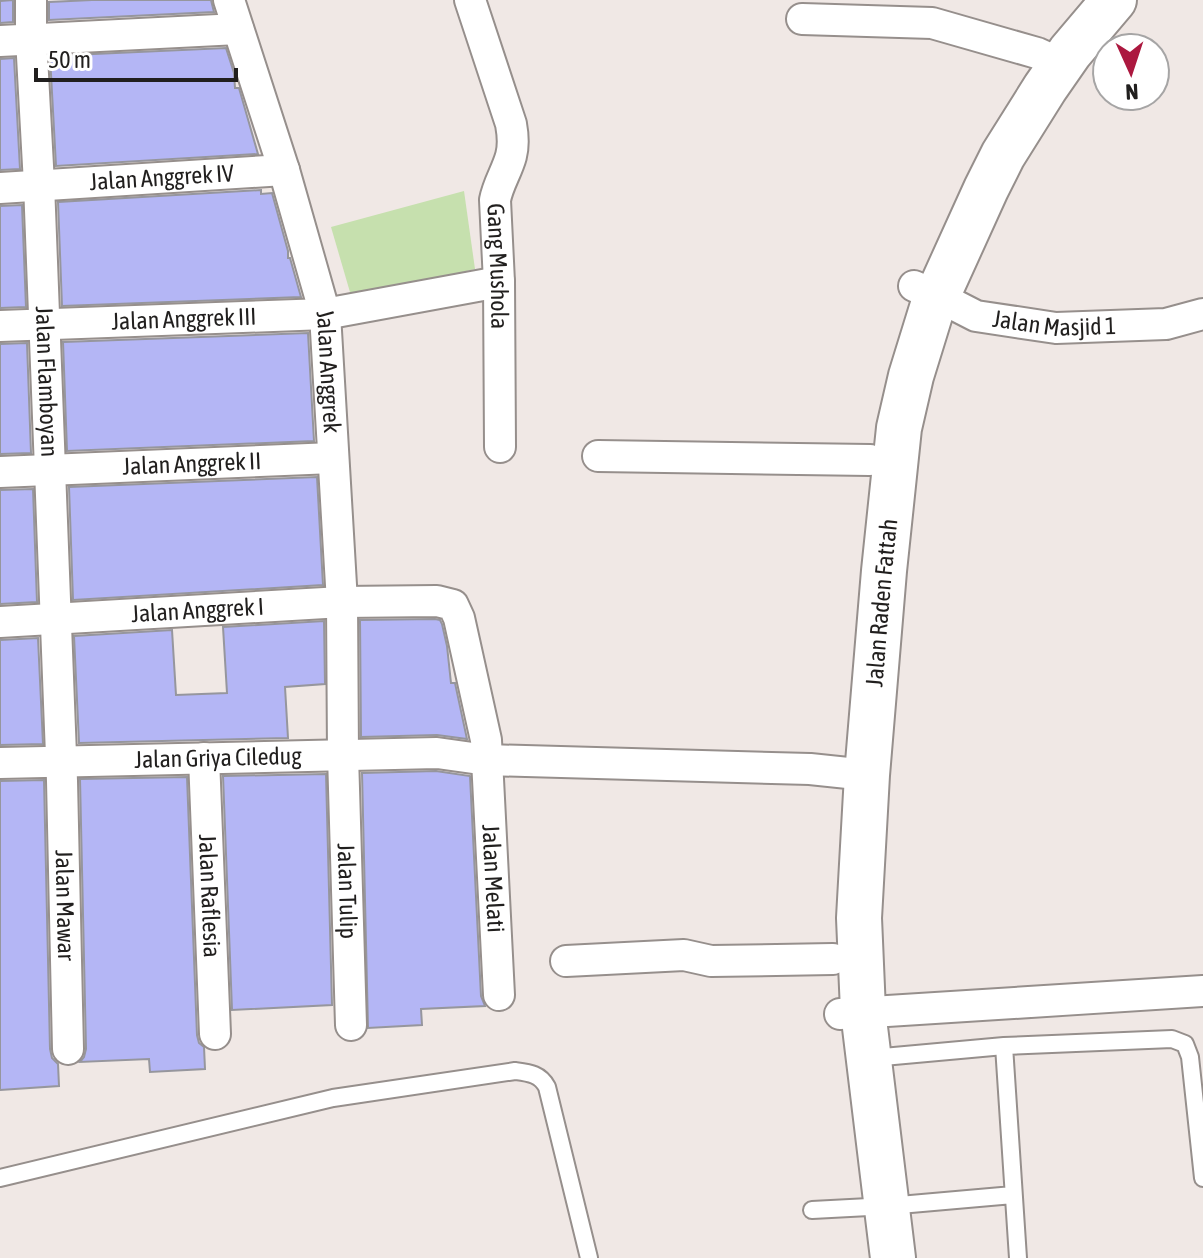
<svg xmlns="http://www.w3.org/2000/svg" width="1203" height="1258" font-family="'Asap Condensed',sans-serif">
  <rect width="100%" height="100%" fill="#f0e8e5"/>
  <path fill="#c6e0ae" d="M464,191L475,269L352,299L331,227Z"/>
  <path fill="#b4b6f5" stroke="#96969d" stroke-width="2" d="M13,0V22L0,23V1Z
    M92,0H211L214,12L49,20V2Z
    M226,48L234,73L235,88H239L258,154L56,166L50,56Z
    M14,58L20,169L0,170V59Z
    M261,190V194L272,193L288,251V258H290L301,297L62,306L58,202Z
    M22,205L26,307L0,308V206Z
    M308,333L314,441L67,451L63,342Z
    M27,343L31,453L0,454V344Z
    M317,477L323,585L73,600L69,487Z
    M33,489L37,602L0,604V490Z
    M435,619L440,620L442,624L447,646L451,683H455L467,739L437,735L361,737L360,620Z
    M324,621L325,684L285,687L288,738L79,743L74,636L172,630L176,695L227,693L223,627Z
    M38,638L43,744L0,745V640Z
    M436,771L470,776L481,996L485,1006L421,1009L422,1025L368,1028L362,773Z
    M326,774L332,1005L232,1010L223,776Z
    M187,777L197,1035L199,1043L204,1047L205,1069L150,1072L149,1059L80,1062L84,1057L86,1049L80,779Z
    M44,780L50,1049L52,1058L58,1064L59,1086L0,1090V781Z"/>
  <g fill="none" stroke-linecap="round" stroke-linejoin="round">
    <defs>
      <path id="lane" d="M1004,1046L1018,1258
        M872,1058L1004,1046L1172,1039L1185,1044L1190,1057L1203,1178
        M0,1178L333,1098L515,1071C530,1073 540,1074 547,1087L589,1258
        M812,1210L888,1206L1013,1195"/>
      <g id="street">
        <path id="s1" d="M31,0V38L39,184L62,781L68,1049"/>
        <path id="s2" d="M229,0L284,170L325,314L342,602L343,755L351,1025"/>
        <path id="s3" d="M470,0L511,124C513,135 514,145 511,156C507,171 498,184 495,200L499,282L500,447"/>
        <path d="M802,19L932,23L1037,53L1061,64"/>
        <path d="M0,41L238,29"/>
        <path id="s4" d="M0,188L284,170"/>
        <path id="s5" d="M914,286L937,296L976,316L1056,328L1166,324L1203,314"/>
        <path id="s6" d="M0,326L325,314L499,282"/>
        <path d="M598,456L870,460"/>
        <path id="s7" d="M0,472L333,458"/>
        <path id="s8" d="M0,622L342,602L437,601L453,605L459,618L486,740L499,995"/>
        <path id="s9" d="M204,758L215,1034"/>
        <path id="s10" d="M0,763L437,753L487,760L810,769L867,775"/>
        <path d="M566,961L684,955L711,961L833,959"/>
        <path d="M840,1014L1203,991"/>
      </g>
      <g id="secondary">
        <path id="s11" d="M893,1258L863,1011L859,918L867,775L884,571L899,428L911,376L932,308L986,189L1003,155L1045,88L1070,52L1114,0"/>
      </g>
    </defs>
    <use href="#lane" stroke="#968f8c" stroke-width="20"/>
    <use href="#street" stroke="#968f8c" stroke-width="34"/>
    <use href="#secondary" stroke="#968f8c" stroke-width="48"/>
    <use href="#lane" stroke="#fff" stroke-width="16"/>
    <use href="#street" stroke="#fff" stroke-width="30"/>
    <use href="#secondary" stroke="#fff" stroke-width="44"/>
  </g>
  <g text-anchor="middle" stroke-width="6" stroke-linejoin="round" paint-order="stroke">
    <g font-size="24" fill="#211f1e" stroke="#fff">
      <text dy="8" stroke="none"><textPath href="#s4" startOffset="162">Jalan Anggrek IV</textPath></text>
      <text dy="8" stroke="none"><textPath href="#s3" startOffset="276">Gang Mushola</textPath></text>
      <text dy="8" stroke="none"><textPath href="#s6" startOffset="184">Jalan Anggrek III</textPath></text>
      <text dy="8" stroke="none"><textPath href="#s5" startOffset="148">Jalan Masjid 1</textPath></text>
      <text dy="8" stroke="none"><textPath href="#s2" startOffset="386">Jalan Anggrek</textPath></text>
      <text dy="8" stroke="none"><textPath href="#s1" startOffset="382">Jalan Flamboyan</textPath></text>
      <text dy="8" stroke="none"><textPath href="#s7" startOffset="192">Jalan Anggrek II</textPath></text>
      <text dy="8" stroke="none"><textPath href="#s11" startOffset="658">Jalan Raden Fattah</textPath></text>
      <text dy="8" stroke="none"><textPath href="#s8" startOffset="198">Jalan Anggrek I</textPath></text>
      <text dy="8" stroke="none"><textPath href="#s10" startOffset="218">Jalan Griya Ciledug</textPath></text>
      <text dy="8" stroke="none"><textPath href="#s8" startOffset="732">Jalan Melati</textPath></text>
      <text dy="8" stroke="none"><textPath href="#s2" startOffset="906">Jalan Tulip</textPath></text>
      <text dy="8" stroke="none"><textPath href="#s9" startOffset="138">Jalan Raflesia</textPath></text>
      <text dy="8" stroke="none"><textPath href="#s1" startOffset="906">Jalan Mawar</textPath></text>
    </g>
  </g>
  <g transform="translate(1131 72) rotate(177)"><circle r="38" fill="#ffffff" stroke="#a6a5a5" stroke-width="2"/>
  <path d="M0-6L14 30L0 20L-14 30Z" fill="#ac183f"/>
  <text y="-12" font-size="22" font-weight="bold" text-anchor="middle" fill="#211f1e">N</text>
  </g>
  <path d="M36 68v12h200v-12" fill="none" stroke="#211f1e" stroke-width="4"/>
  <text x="48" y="68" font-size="24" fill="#211f1e" stroke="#ffffff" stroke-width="6" paint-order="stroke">50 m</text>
</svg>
